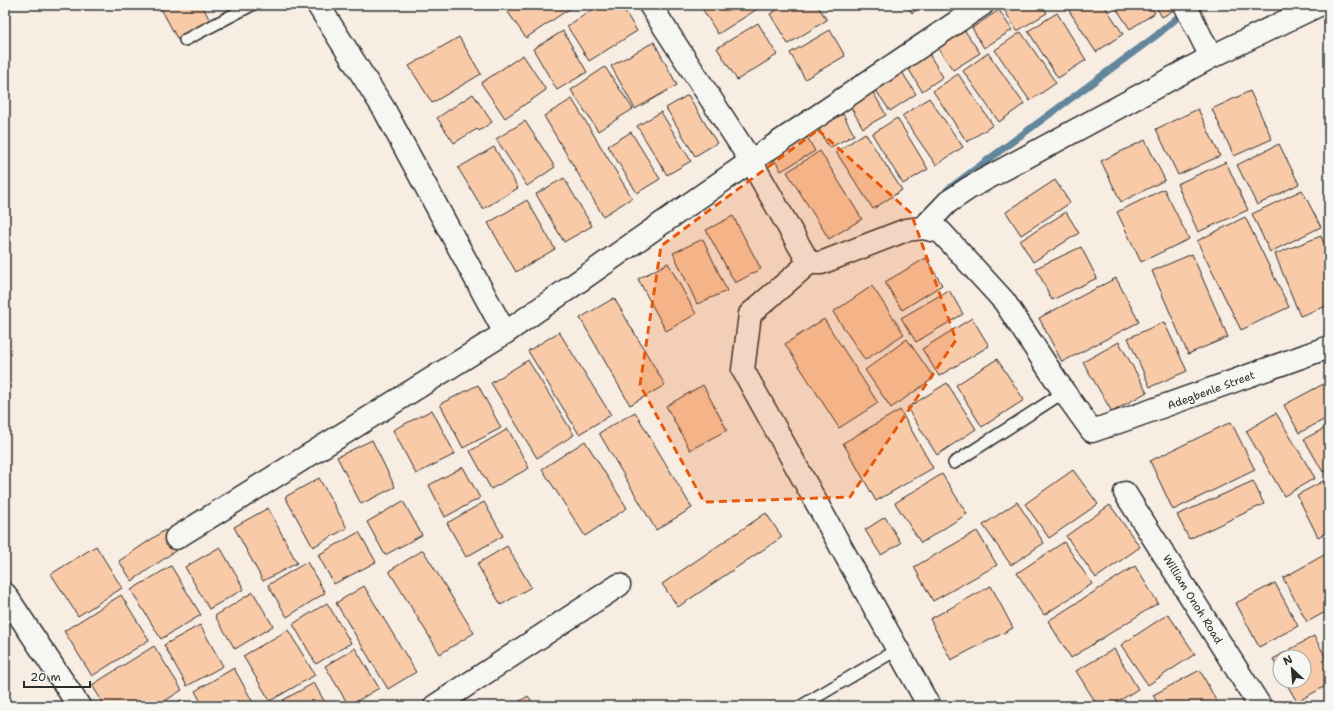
<svg xmlns="http://www.w3.org/2000/svg" width="1334" height="711" font-family="'Shantell Sans',sans-serif">
  <rect width="100%" height="100%" fill="#f7ede3"/>
  <filter id="ink" filterUnits="userSpaceOnUse"><feTurbulence type="fractalNoise" baseFrequency=".025" numOctaves="2"/><feDisplacementMap in="SourceGraphic" scale="8" xChannelSelector="R" yChannelSelector="G"/><feConvolveMatrix kernelMatrix="1 2 1 2 8 2 1 2 1" color-interpolation-filters="sRGB"/></filter>
  <g filter="url(#ink)">
    <g fill="none" stroke-linecap="round" stroke-linejoin="round">
      <path stroke="#62869b" stroke-width="7" d="M947,190L1157,35L1185,11"/>
    </g>
    <path fill="#f9caa8" stroke="#2b2b2b" d="M159,5H202L211,23L178,40Z
      M503,5H575L526,38Z
      M600,5H621L637,31L589,61L567,26Z
      M700,5H757L759,8L718,34Z
      M785,5H817L827,20L788,44L770,14Z
      M906,5H924L912,13Z
      M1009,5H1042L1047,13L1017,31L1003,8Z
      M1066,5H1104L1123,34L1096,52L1066,6Z
      M1114,5H1149L1155,13L1130,29Z
      M1155,5H1183L1162,17Z
      M999,10L1012,30L984,48L972,28Z
      M1057,13L1086,60L1058,78L1028,31Z
      M758,23L777,55L737,80L717,48Z
      M830,30L845,56L805,79L790,53Z
      M563,31L587,72L557,90L533,49Z
      M965,31L980,53L953,70L938,48Z
      M1021,32L1056,83L1030,101L995,50Z
      M459,37L481,74L432,103L409,66Z
      M654,42L677,85L635,109L611,66Z
      M988,53L1024,104L999,122L963,71Z
      M929,54L943,77L922,91L908,68Z
      M523,55L546,90L505,118L481,83Z
      M605,67L633,109L598,131L571,90Z
      M902,72L916,94L890,111L875,89Z
      M958,74L993,125L967,142L933,91Z
      M1250,91L1272,139L1234,156L1212,109Z
      M873,92L886,115L863,128L850,106Z
      M473,94L492,122L479,131L477,129L454,143L437,118Z
      M688,95L717,143L695,156L666,108Z
      M929,98L963,147L936,165L902,116Z
      M572,99L632,198L603,216L544,116Z
      M1198,109L1220,156L1178,175L1156,129Z
      M661,112L691,161L667,175L637,126Z
      M843,114L854,135L829,148L818,127Z
      M897,118L928,169L903,184L872,134Z
      M525,121L555,167L527,186L496,139Z
      M631,132L660,179L637,193L608,146Z
      M805,133L815,151L781,171L771,154Z
      M865,133L902,190L873,209L836,152Z
      M1145,140L1165,180L1121,202L1101,161Z
      M1279,144L1299,184L1257,205L1237,165Z
      M494,147L518,188L483,209L458,168Z
      M820,151L862,219L829,239L787,172Z
      M1226,162L1248,210L1198,232L1177,184Z
      M564,178L592,226L564,242L536,194Z
      M1055,180L1070,203L1021,235L1006,212Z
      M1164,189L1189,239L1141,262L1117,212Z
      M1302,190L1321,227L1270,252L1252,214Z
      M527,200L555,249L516,272L488,223Z
      M1066,212L1079,233L1033,262L1020,241Z
      M733,216L761,269L735,283L706,230Z
      M1245,217L1289,307L1241,330L1197,241Z
      M1321,236L1329,256V305L1300,316L1275,254Z
      M703,239L727,291L697,304L673,253Z
      M1081,247L1097,278L1052,300L1036,268Z
      M1192,254L1228,337L1188,354L1152,271Z
      M926,258L942,285L902,310L885,282Z
      M668,263L696,314L666,331L638,279Z
      M1116,278L1139,322L1062,362L1039,318Z
      M872,286L904,334L865,360L833,312Z
      M949,290L963,314L916,342L901,318Z
      M614,298L665,385L630,405L580,318Z
      M972,318L989,346L939,376L922,349Z
      M824,319L878,403L839,428L785,344Z
      M1164,322L1187,371L1150,387L1128,338Z
      M559,332L611,415L579,434L528,351Z
      M907,339L934,378L891,408L865,370Z
      M1119,342L1147,392L1112,412L1083,362Z
      M997,359L1024,400L982,427L956,385Z
      M528,360L574,435L537,458L491,383Z
      M1329,381V417L1299,433L1284,405Z
      M947,383L976,429L937,455L907,408Z
      M478,385L501,428L463,448L440,404Z
      M703,385L727,430L690,450L666,406Z
      M432,410L455,454L416,474L393,430Z
      M900,410L933,468L876,501L843,443Z
      M635,412L692,508L656,530L599,433Z
      M1276,413L1315,478L1284,496L1246,431Z
      M1231,422L1255,470L1173,510L1150,461Z
      M1329,426V469L1323,472L1304,439Z
      M508,429L529,468L491,489L470,451Z
      M372,440L395,487L361,504L337,457Z
      M585,441L627,508L585,536L542,469Z
      M463,467L480,498L445,517L429,485Z
      M1073,470L1098,504L1049,538L1025,504Z
      M942,474L967,514L921,543L895,503Z
      M319,478L347,528L313,547L285,497Z
      M1329,478V531L1318,537L1297,495Z
      M1253,481L1264,504L1189,539L1177,515Z
      M403,501L422,535L385,555L367,522Z
      M484,502L503,536L466,557L447,523Z
      M1017,502L1044,543L1011,565L983,525Z
      M1110,505L1140,547L1096,578L1066,536Z
      M268,508L297,563L263,581L234,527Z
      M766,513L782,537L678,607L662,584Z
      M885,517L901,543L881,555L865,530Z
      M165,530L178,549L132,581L119,561Z
      M977,531L997,565L933,601L914,567Z
      M359,532L376,562L334,584L318,555Z
      M1064,542L1092,584L1044,615L1017,573Z
      M96,546L122,588L78,616L51,574Z
      M507,546L531,587L501,605L477,564Z
      M220,547L244,589L209,609L185,567Z
      M423,550L474,633L440,654L389,571Z
      M1324,555L1329,563V610L1307,622L1283,578Z
      M307,562L325,593L287,617L268,585Z
      M171,566L201,615L161,639L131,590Z
      M1135,566L1158,603L1071,658L1048,621Z
      M1275,583L1298,626L1259,647L1236,603Z
      M364,586L416,672L388,689L336,603Z
      M991,586L1013,628L951,660L930,619Z
      M253,592L273,626L235,649L215,616Z
      M121,595L149,640L92,676L64,631Z
      M327,603L351,643L316,664L293,624Z
      M1168,614L1195,654L1148,685L1121,645Z
      M200,625L223,666L187,686L164,645Z
      M288,630L315,675L270,701L243,656Z
      M1314,636L1329,663V684L1297,702L1285,681H1304V657H1280V672L1273,659Z
      M154,646L182,690L157,706H105L92,685Z
      M355,648L379,688L349,706L325,666Z
      M1114,649L1138,689L1111,706H1098L1076,671Z
      M234,668L255,706H203L195,691Z
      M1200,670L1219,706H1159L1153,695Z
      M314,683L327,706H286L283,700Z
      M528,696L535,706H512Z
      M181,700L185,706H171Z"/>
    <g fill="none" stroke-linecap="round" stroke-linejoin="round">
      <defs>
        <path id="lane" d="M185,40L252,5
          M954,463L1064,392
          M801,706L898,649"/>
        <path id="street" d="M318,5L384,109L505,333
          M650,5L751,161L809,263H821L906,230L923,228L941,232L1004,301L1064,392L1092,431L1133,417L1329,347
          M1185,5L1211,57
          M923,228L948,202L969,188L1211,57L1319,5
          M809,263L750,314L743,370L929,706
          M1125,493L1260,706
          M176,538L505,333L751,161L982,5
          M5,594L79,706
          M435,706L619,585"/>
      </defs>
      <use href="#lane" stroke="#2b2b2b" stroke-width="14"/>
      <use href="#street" stroke="#2b2b2b" stroke-width="25"/>
      <use href="#lane" stroke="#f6f6f2" stroke-width="11"/>
      <use href="#street" stroke="#f6f6f2" stroke-width="22"/>
    </g>
  </g>
  <path fill="#e8590c" fill-opacity="0.2" stroke="#e8590c" stroke-width="3" stroke-dasharray="8 5" stroke-linejoin="round" d="M818,130L911,213L956,340L850,497L704,502L640,385L661,246Z"/>
  <g text-anchor="middle" stroke-width="3" stroke-linejoin="round" paint-order="stroke">
    <g font-size="11" fill="#2b2b2b" stroke="#f6f6f2">
      <text transform="translate(1211 390) rotate(-20)" y="4">Adegbenle Street</text>
      <text transform="translate(1193 599) rotate(58)" y="4">William Onoh Road</text>
    </g>
  </g>
  <rect width="1334" height="711" fill="none" stroke="#f6f6f2" stroke-width="20"/>
  <rect x="10" y="10" width="1314" height="691" fill="none" stroke="#2b2b2b" stroke-width="1.5" filter="url(#ink)"/>
  <g transform="translate(1292 669) rotate(334)"><circle r="19" fill="#f6f6f2" stroke="#a5a5a2"/>
  <path d="M0-3L7 15L0 10L-7 15Z" fill="#2b2b2b"/>
  <text y="-6" font-size="11" font-weight="bold" text-anchor="middle" fill="#2b2b2b">N</text>
  </g>
  <path d="M24 681v6h66v-6" fill="none" stroke="#2b2b2b" stroke-width="2"/>
  <text x="30" y="681" font-size="12" fill="#2b2b2b" stroke="#f6f6f2" stroke-width="3" paint-order="stroke">20 m</text>
</svg>
